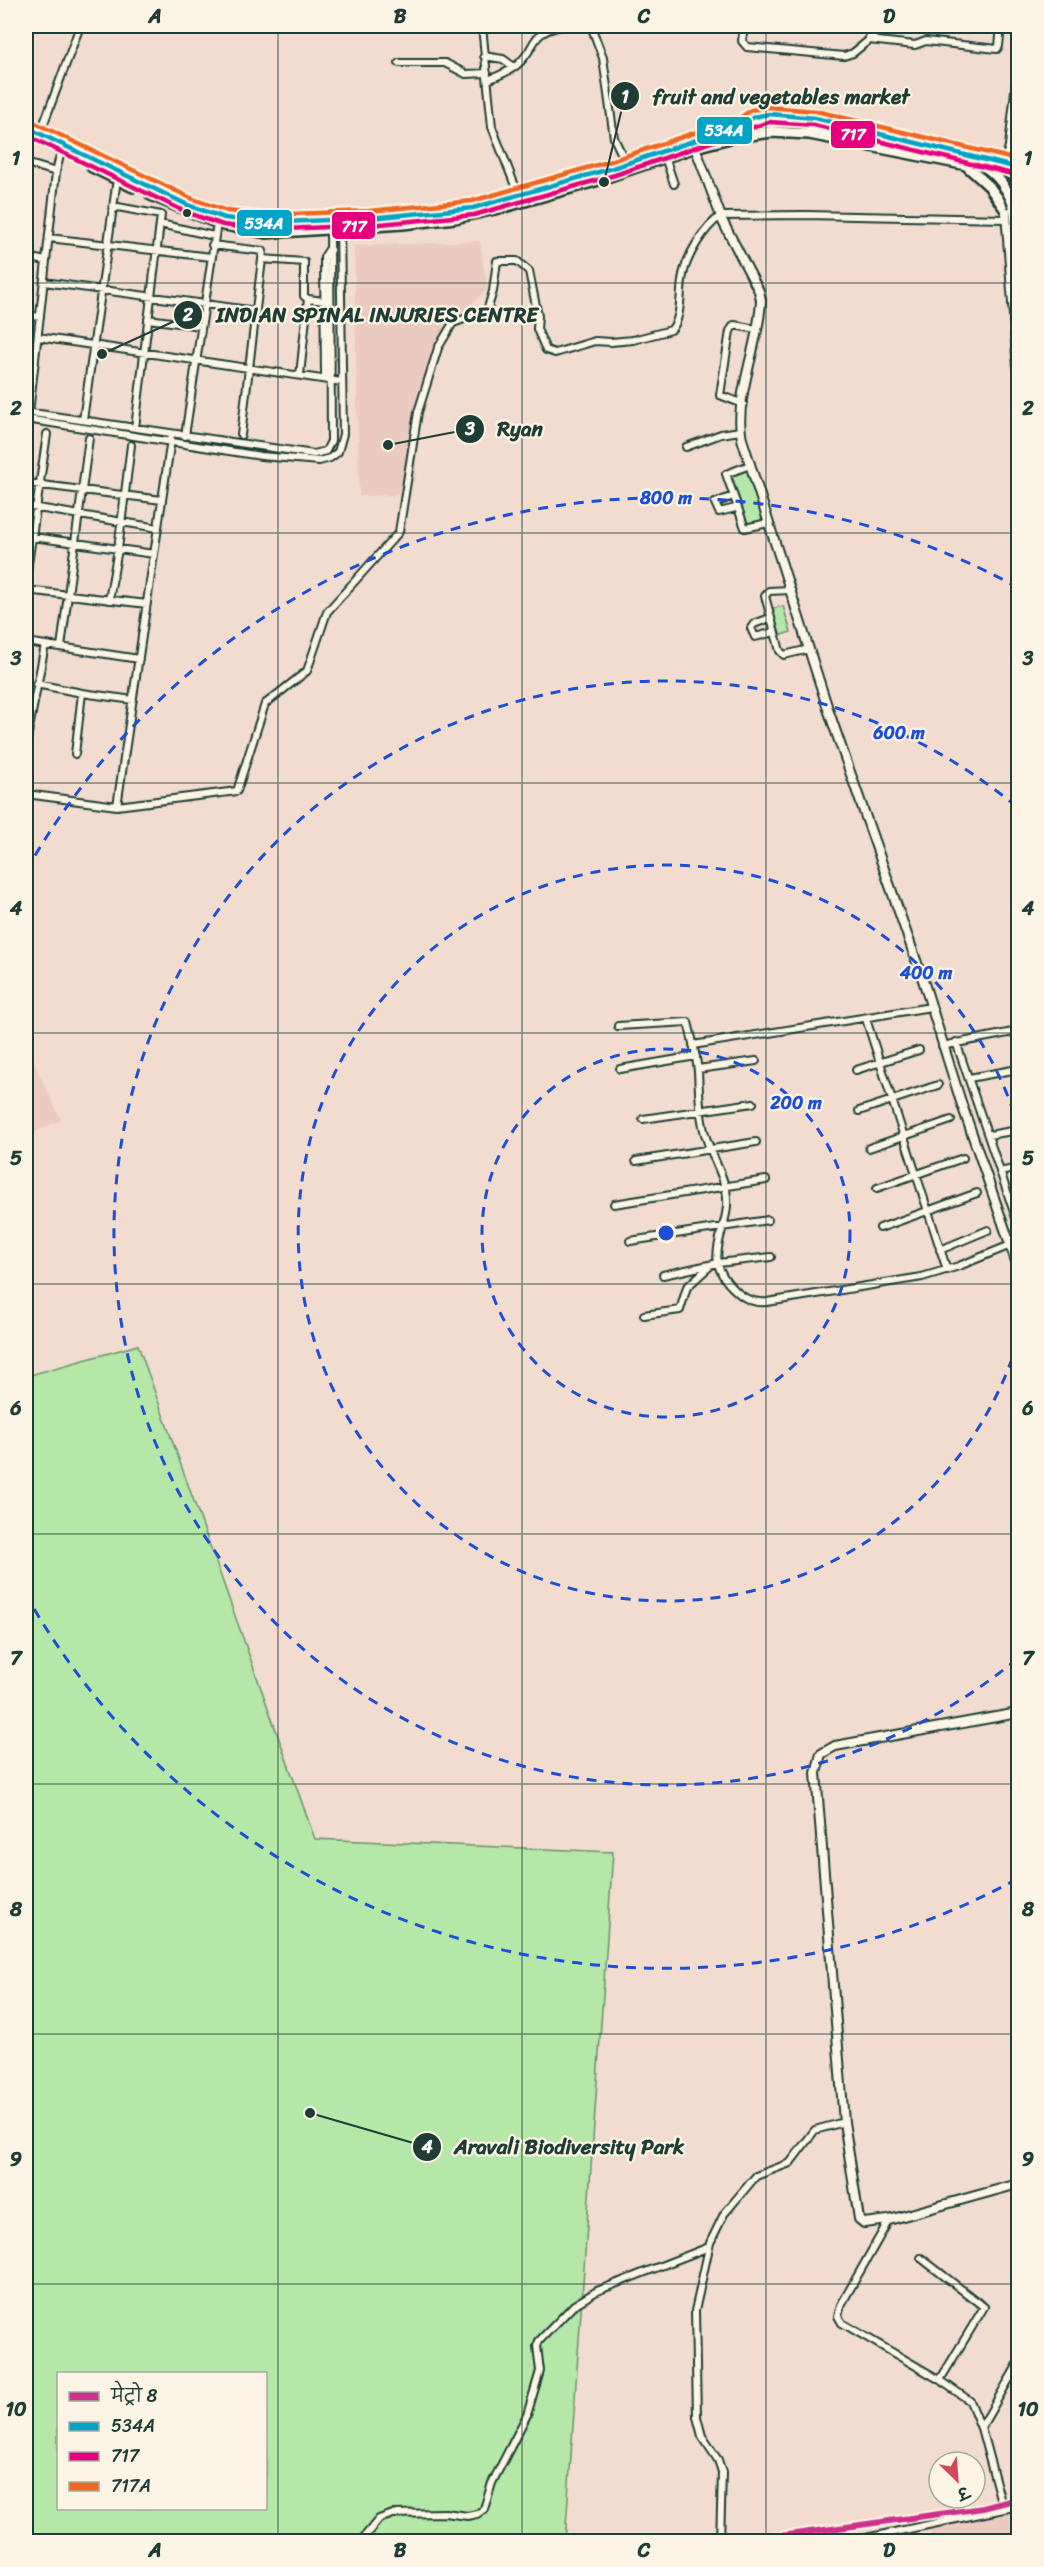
<svg xmlns="http://www.w3.org/2000/svg" width="1044" height="2567" font-family="Sriracha,'Playpen Sans Deva',sans-serif">
  <rect width="100%" height="100%" fill="#f2dccf"/>
  <filter id="ink" filterUnits="userSpaceOnUse"><feTurbulence type="fractalNoise" baseFrequency=".0167" numOctaves="2"/><feDisplacementMap in="SourceGraphic" scale="12" xChannelSelector="R" yChannelSelector="G"/><feConvolveMatrix kernelMatrix="1 2 1 2 8 2 1 2 1" color-interpolation-filters="sRGB"/></filter>
  <g filter="url(#ink)">
    <path fill="#ebcbbf" d="M480,241L487,289L445,332L418,391L416,478L405,495L359,496L354,246Z
      M32,1058L61,1120L26,1136V1061Z
      M1018,2505V2541H932L929,2525Z"/>
    <path fill="#b4e7a8" stroke="#6a926e" stroke-width="1.5" fill-rule="evenodd" d="M734,469H748L764,517L762,520L749,525L746,521L731,472Z
      M783,606L791,632L778,636L770,609Z
      M138,1345L315,1839L613,1852L565,2541L26,2542V1376ZM58,2374H266V2508H58Z"/>
    <g fill="none" stroke-linecap="round" stroke-linejoin="round">
      <defs>
        <path id="minor" d="M482,26L492,127L519,196
          M591,26L603,58L614,138L626,163
          M744,26L742,41L747,47L844,56L853,53L869,40L915,45L926,41L997,49L999,46L1001,26
          M869,38L876,34L881,26
          M869,40L871,26
          M484,56L503,59L514,67
          M399,63H445L466,74L487,73
          M488,80C498,76 509,72 517,65C538,47 528,33 561,26
          M40,134L80,26
          M665,157L674,184
          M26,163L56,172
          M1004,164L1009,146L1018,63
          M113,210L118,207L161,215L135,428
          M160,224L214,236
          M49,238L211,257
          M212,245L263,251L241,435
          M26,257L46,261
          M262,259L304,262V296L308,299L324,301
          M44,282L256,311
          M26,315L40,317
          M148,319L201,326
          M38,337L342,382
          M26,362L35,364
          M300,375L308,299
          M325,379L324,257L330,248
          M743,404L720,395L730,331L734,325L756,329
          M26,412L314,454L326,451L331,441L330,226
          M29,413L56,172L61,151
          M26,419L261,456L319,461L330,458L338,452L343,434L340,226
          M83,420L117,179
          M185,436L217,223
          M686,447L721,434L740,431
          M750,465L726,474L745,528L768,523
          M26,483L162,500
          M733,496L715,503L719,512L736,508
          M26,506L158,528
          M26,536L154,554
          M26,578L47,434
          M26,590L147,604
          M790,590L769,591L765,596L780,651L784,655L809,649
          M109,600L118,549L131,445
          M770,618L754,624L751,628L755,637L774,632
          M26,642L139,659
          M61,647L89,438
          M36,684L82,693L75,754
          M82,693L133,700
          M26,744L45,645
          M26,794L117,806L237,791L265,704L307,671L327,612L399,532L418,412L438,348L453,323L487,311L493,291L497,261H517L529,271L538,316L537,329L546,350L555,353L595,341L611,342L633,340L671,330C683,317 679,292 683,275C687,256 704,227 721,216L805,215L1006,219
          M117,806L171,439
          M866,1019L947,1270
          M618,1026L688,1022C692,1038 696,1055 698,1071C699,1090 699,1108 703,1126C707,1149 721,1168 726,1190C734,1228 697,1255 734,1289C744,1299 753,1303 767,1302L922,1277L959,1266L1018,1242
          M956,1042L1018,1224
          M693,1045L931,1007
          M942,1046L1018,1031
          M620,1069L696,1056
          M698,1069L756,1061
          M856,1070L919,1050
          M969,1078L1018,1069
          M859,1111L938,1085
          M643,1119L753,1103
          M989,1135L1018,1130
          M869,1148L951,1120
          M636,1161L756,1142
          M1000,1172L1018,1168
          M877,1188L963,1158
          M614,1204L766,1180
          M880,1228L977,1193
          M630,1241L768,1220
          M940,1250L988,1230
          M663,1275L718,1263L771,1257
          M644,1315L680,1310L687,1287L710,1266
          M889,2220L841,2305L838,2316L842,2323L940,2380L970,2401L981,2428L1003,2509
          M921,2258L984,2307L940,2380
          M981,2428L1018,2364
          M360,2542L379,2519L393,2514L445,2513L468,2516L477,2514L484,2509L492,2483L527,2415L540,2371L537,2346L539,2341L574,2305L597,2291L709,2247
          M720,2542L722,2472L718,2460L702,2436L697,2417L695,2311L710,2243L724,2214L756,2176L790,2163L815,2130L844,2122
          M847,2542L1018,2506"/>
        <path id="tertiary" d="M695,147L723,222L759,291L761,300C760,342 733,399 742,439L829,712L924,983L961,1102L1018,1267
          M1012,170L1018,193
          M1004,187L1018,368
          M1018,1713L835,1746L821,1754L816,1773L844,2122L859,2219L864,2223L889,2220L1018,2184"/>
        <path id="primary" d="M747,123H798L863,136
          M26,127L190,206L225,218L264,223L370,218L473,208L613,168L744,124L754,117L769,114L815,118L1018,168
          M92,167L133,187
          M968,167L989,186L1005,209
          M151,195L220,224L266,233L403,224L455,218L504,207L592,182L695,147L730,138L771,132L809,134L1018,175
          M1014,206L1018,238"/>
      </defs>
      <use href="#minor" stroke="#1f3d34" stroke-width="10"/>
      <use href="#tertiary" stroke="#1f3d34" stroke-width="12"/>
      <use href="#primary" stroke="#1f3d34" stroke-width="14"/>
      <use href="#minor" stroke="#fcf5e5" stroke-width="6"/>
      <use href="#tertiary" stroke="#fcf5e5" stroke-width="8"/>
      <use href="#primary" stroke="#fcf5e5" stroke-width="9"/>
      <defs>
        <path id="primary-bridge" d="M969,157C992,169 1005,182 1014,206"/>
      </defs>
      <use href="#primary-bridge" stroke="#1f3d34" stroke-width="14" stroke-linecap="butt"/>
      <use href="#primary-bridge" stroke="#fcf5e5" stroke-width="9"/>
      <defs>
        <path id="bus-1" d="M26,127L190,206L225,218L264,223L370,218L473,208L613,168L744,124L754,117L769,114L815,118L1018,168"/>
        <path id="bus-2" d="M26,135L188,213L223,225L264,230L370,225L474,215L615,175L769,122L814,125L1016,175"/>
        <path id="bus-3" d="M29,120L193,199L227,211L264,215L369,211L472,201L611,161L741,117L751,110L768,107L816,111L1018,160"/>
      </defs>
      <use href="#bus-1" stroke="#fcf5e5" stroke-width="9"/>
      <use href="#bus-2" stroke="#fcf5e5" stroke-width="9"/>
      <use href="#bus-3" stroke="#fcf5e5" stroke-width="9"/>
      <use href="#bus-1" stroke="#02a4c6" stroke-width="4.5"/>
      <use href="#bus-2" stroke="#e5007d" stroke-width="4.5"/>
      <use href="#bus-3" stroke="#f26522" stroke-width="4.5"/>
      <defs>
        <path id="metro-1" d="M737,2542L983,2508L1018,2499"/>
      </defs>
      <use href="#metro-1" stroke="#fcf5e5" stroke-width="10"/>
      <use href="#metro-1" stroke="#cc338b" stroke-width="6"/>
    </g>
  </g>
  <path fill="none" stroke="#1f3d34" stroke-width="1.5" stroke-opacity="0.55" d="M278,26V2542M522,26V2542M766,26V2542M26,283H1018M26,533H1018M26,783H1018M26,1033H1018M26,1284H1018M26,1534H1018M26,1784H1018M26,2034H1018M26,2284H1018"/>
  <g fill="none" stroke="#1d4ed8" stroke-width="3" stroke-dasharray="10 8">
    <circle cx="666" cy="1233" r="184"/>
    <path d="M1018 1341A368 368 0 1 1 1018 1125"/>
    <path d="M1017 1659A552 552 0 1 1 1017 807"/>
    <path d="M1017 1879A735 735 0 0 1 26 1595M26 871A735 735 0 0 1 1017 587"/>
  </g>
  <circle fill="#1f3d34" stroke="#fcf5e5" stroke-width="2" cx="187" cy="213" r="5"/>
  <circle cx="666" cy="1233" r="9" fill="#1d4ed8" stroke="#fcf5e5" stroke-width="3"/>
  <g font-size="18" text-anchor="middle" font-weight="bold" fill="#1d4ed8" stroke="#fcf5e5" stroke-width="4.5" stroke-linejoin="round" paint-order="stroke">
    <text x="666" y="504">800 m</text>
    <text x="899" y="739">600 m</text>
    <text x="926" y="979">400 m</text>
    <text x="796" y="1109">200 m</text>
  </g>
  <path fill="none" stroke="#1f3d34" stroke-width="2" d="M604 182L625 96M102 354L188 315M388 445L470 429M310 2113L427 2147"/>
  <g fill="#1f3d34" stroke="#fcf5e5" stroke-width="2">
    <circle cx="604" cy="182" r="6"/>
    <circle cx="102" cy="354" r="6"/>
    <circle cx="388" cy="445" r="6"/>
    <circle cx="310" cy="2113" r="6"/>
    <circle cx="625" cy="96" r="15"/>
    <circle cx="188" cy="315" r="15"/>
    <circle cx="470" cy="429" r="15"/>
    <circle cx="427" cy="2147" r="15"/>
  </g>
  <g font-size="18" text-anchor="middle" font-weight="bold" fill="#fff">
    <text x="625" y="103">1</text>
    <text x="188" y="321">2</text>
    <text x="470" y="435">3</text>
    <text x="427" y="2153">4</text>
  </g>
  <g font-size="21" text-anchor="middle" font-weight="bold" fill="#1f3d34" stroke="#fcf5e5" stroke-width="4.5" stroke-linejoin="round" paint-order="stroke">
    <text x="781" y="104">fruit and vegetables market</text>
    <text x="377" y="322">INDIAN SPINAL INJURIES CENTRE</text>
    <text x="520" y="436">Ryan</text>
    <text x="569" y="2154">Aravali Biodiversity Park</text>
  </g>
  <g stroke="#fcf5e5" stroke-width="2">
    <rect x="696" y="116" width="57" height="29" rx="6" fill="#02a4c6"/>
    <rect x="830" y="120" width="46" height="29" rx="6" fill="#e5007d"/>
    <rect x="236" y="209" width="57" height="28" rx="6" fill="#02a4c6"/>
    <rect x="331" y="211" width="45" height="29" rx="6" fill="#e5007d"/>
  </g>
  <g font-size="16" text-anchor="middle" font-weight="bold" fill="#fff">
    <text x="724" y="136">534A</text>
    <text x="853" y="140">717</text>
    <text x="264" y="229">534A</text>
    <text x="354" y="232">717</text>
  </g>
  <rect width="1044" height="2567" fill="none" stroke="#fcf5e5" stroke-width="66"/>
  <rect x="57" y="2372" width="210" height="138" fill="#fcf5e5" stroke="#a4ab9e" stroke-width="1.5"/>
  <rect x="69" y="2392" width="30" height="9" fill="#cc338b" stroke="#a4ab9e" stroke-width="1.5"/>
  <text x="111" y="2402" font-size="18" fill="#1f3d34">मेट्रो 8</text>
  <rect x="69" y="2422" width="30" height="9" fill="#02a4c6" stroke="#a4ab9e" stroke-width="1.5"/>
  <text x="111" y="2432" font-size="18" fill="#1f3d34">534A</text>
  <rect x="69" y="2452" width="30" height="9" fill="#e5007d" stroke="#a4ab9e" stroke-width="1.5"/>
  <text x="111" y="2462" font-size="18" fill="#1f3d34">717</text>
  <rect x="69" y="2482" width="30" height="9" fill="#f26522" stroke="#a4ab9e" stroke-width="1.5"/>
  <text x="111" y="2492" font-size="18" fill="#1f3d34">717A</text>
  <g transform="translate(957 2480) rotate(155)"><circle r="28" fill="#fcf5e5" stroke="#a4ab9e" stroke-width="1.5"/>
  <path d="M0-4.5L10 22L0 15L-10 22Z" fill="#d1495b"/>
  <text y="-9" font-size="16" font-weight="bold" text-anchor="middle" fill="#1f3d34">उ</text>
  </g>
  <rect x="33" y="33" width="978" height="2501" fill="none" stroke="#1f3d34" stroke-width="2"/>
  <g font-size="20" text-anchor="middle" font-weight="bold" fill="#1f3d34">
    <text x="155" y="23">A</text>
    <text x="400" y="23">B</text>
    <text x="644" y="23">C</text>
    <text x="889" y="23">D</text>
    <text x="16" y="165">1</text>
    <text x="1028" y="165">1</text>
    <text x="16" y="415">2</text>
    <text x="1028" y="415">2</text>
    <text x="16" y="665">3</text>
    <text x="1028" y="665">3</text>
    <text x="16" y="915">4</text>
    <text x="1028" y="915">4</text>
    <text x="16" y="1165">5</text>
    <text x="1028" y="1165">5</text>
    <text x="16" y="1415">6</text>
    <text x="1028" y="1415">6</text>
    <text x="16" y="1665">7</text>
    <text x="1028" y="1665">7</text>
    <text x="16" y="1916">8</text>
    <text x="1028" y="1916">8</text>
    <text x="16" y="2166">9</text>
    <text x="1028" y="2166">9</text>
    <text x="16" y="2416">10</text>
    <text x="1028" y="2416">10</text>
    <text x="155" y="2557">A</text>
    <text x="400" y="2557">B</text>
    <text x="644" y="2557">C</text>
    <text x="889" y="2557">D</text>
  </g>
</svg>
